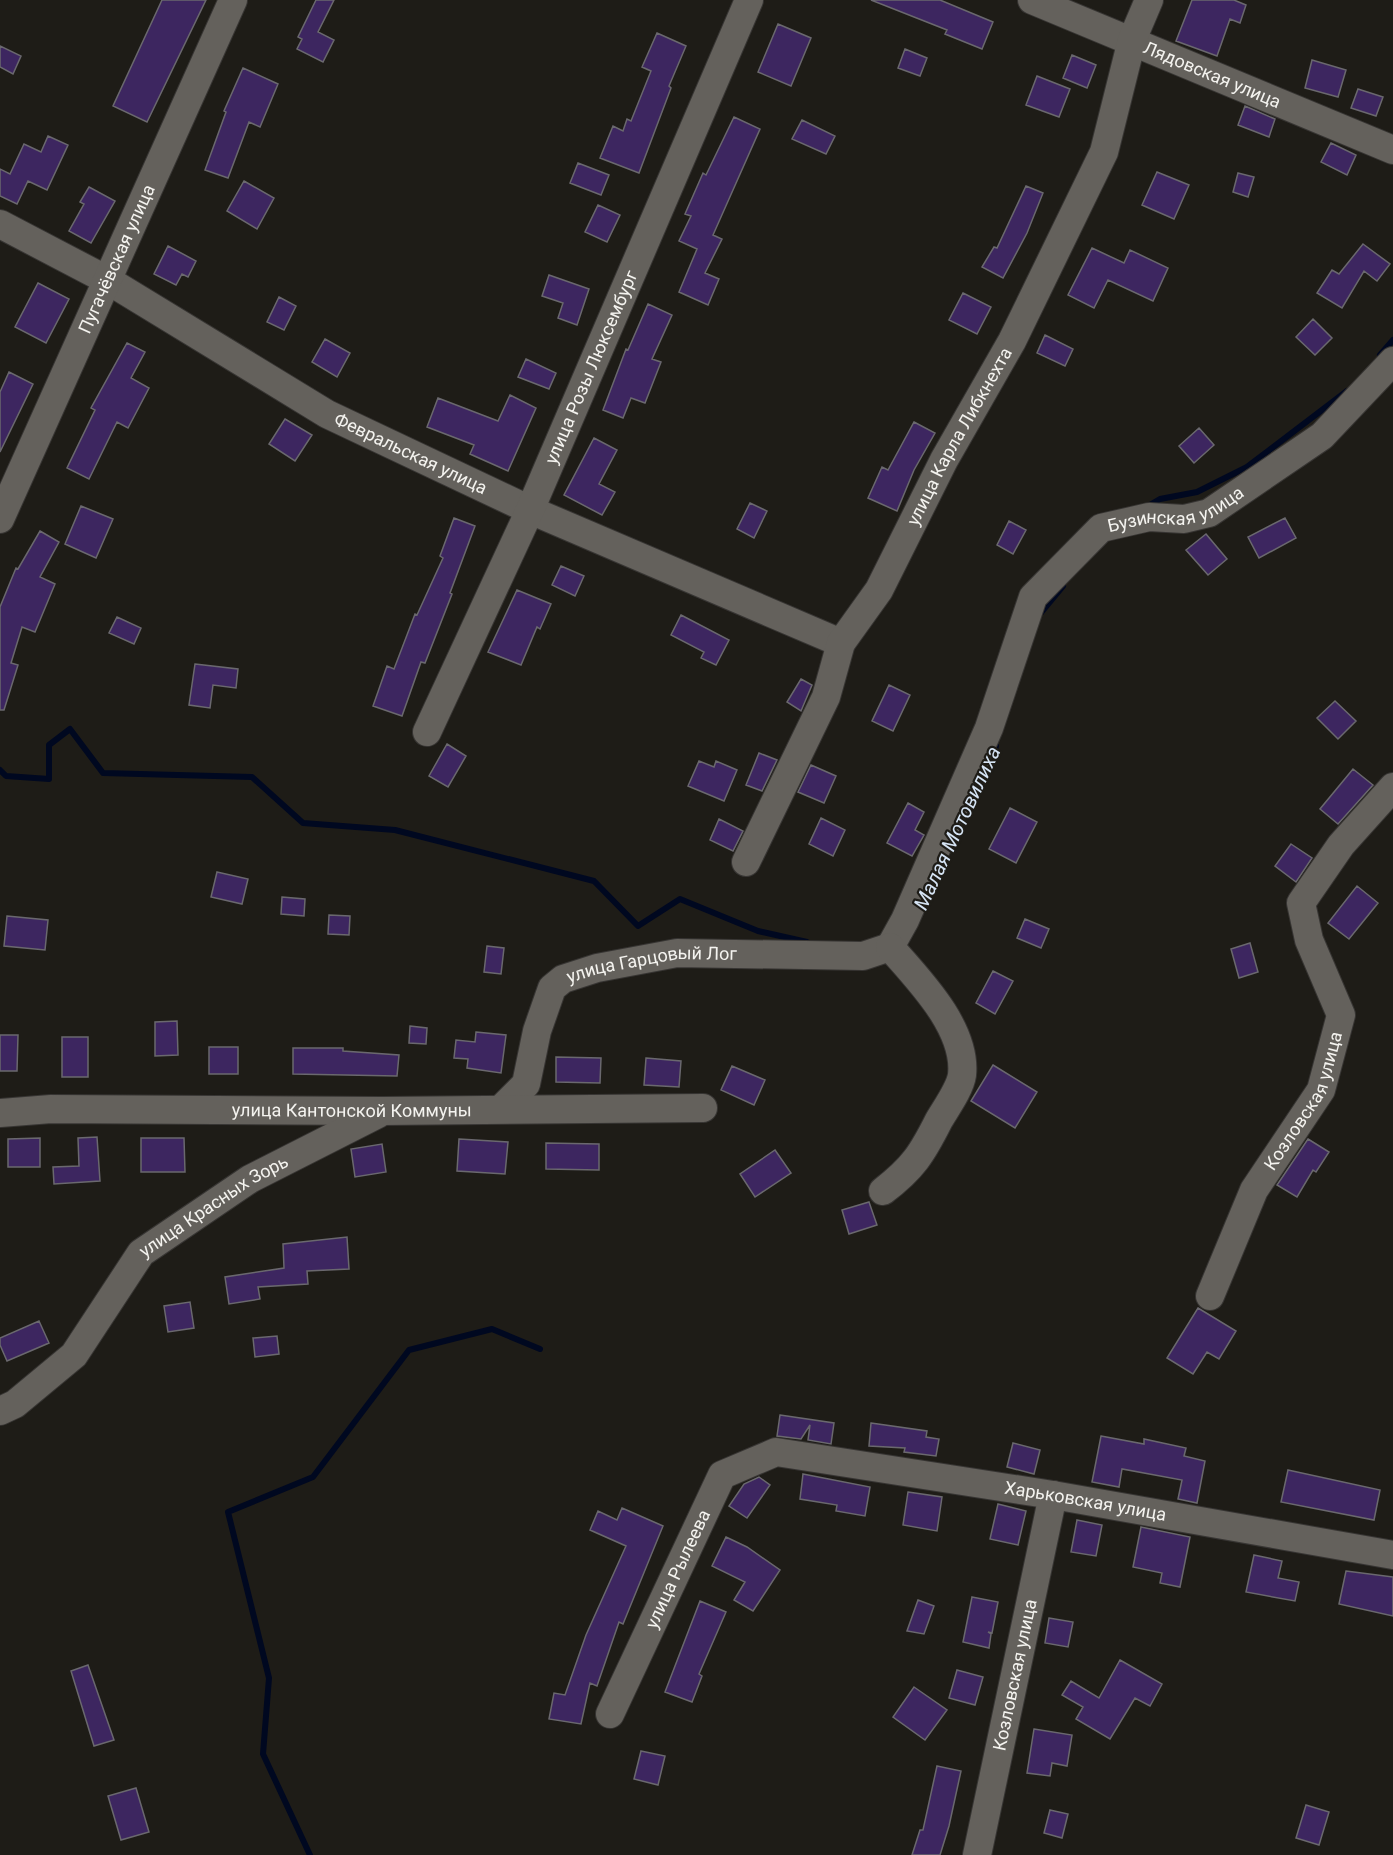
<svg xmlns="http://www.w3.org/2000/svg" width="1393" height="1855" font-family="Roboto,sans-serif">
  <rect width="100%" height="100%" fill="#1e1c17"/>
  <g fill="none" stroke-linecap="round" stroke-linejoin="round">
    <path stroke="#000820" stroke-width="6" d="M1380,355L1393,340
      M1148,506L1160,499L1197,492L1247,467L1347,391
      M1039,615L1063,586
      M0,770L6,776L49,779V745L70,729L103,773L252,777L303,823L395,830L594,881L638,926L680,899L758,931L807,942
      M982,778L991,763L996,746
      M310,1855L263,1754L269,1678L228,1512L313,1477L409,1350L492,1329L540,1349"/>
  </g>
  <path fill="#3d2660" stroke="#6a686e" stroke-width="1.5" d="M162,0H206L147,122L113,106Z
    M316,0H334L318,32L334,40L323,62L297,49L302,39L298,37Z
    M871,0H940L993,22L982,49L945,34L947,30Z
    M1192,0H1234L1246,5L1240,23L1230,19L1217,56L1176,41Z
    M778,24L811,38L791,86L758,72Z
    M657,33L686,46L669,86L671,88L639,173L600,158L613,126L623,131L627,119L631,121L651,71L642,67Z
    M0,46L21,56L13,74L0,67Z
    M905,49L927,58L920,76L898,68Z
    M1072,55L1096,65L1087,88L1063,78Z
    M1312,60L1346,70L1338,97L1305,88Z
    M243,68L278,84L260,127L249,122L228,178L205,170L226,112L224,111Z
    M1037,76L1070,89L1059,117L1026,105Z
    M1358,89L1383,97L1376,116L1351,108Z
    M1245,106L1275,119L1269,137L1238,125Z
    M734,117L760,129L713,235L722,239L705,273L719,279L708,305L679,292L697,249L679,241L691,216L685,214L703,173L706,175Z
    M802,120L835,136L826,154L792,139Z
    M48,136L68,145L47,190L28,181L17,204L0,196V169L10,174L24,144L41,152Z
    M1331,143L1356,155L1347,175L1321,162Z
    M578,163L609,175L601,195L570,183Z
    M1157,172L1189,185L1174,219L1142,205Z
    M1238,173L1254,177L1248,197L1233,192Z
    M244,181L274,198L257,229L227,211Z
    M1026,186L1043,193L1027,233L1003,278L982,267L994,247L997,248Z
    M89,187L115,201L91,243L69,231L84,204L80,202Z
    M598,205L620,215L607,242L585,232Z
    M1363,244L1390,264L1377,281L1364,271L1342,308L1317,293L1332,270L1339,274Z
    M168,246L196,261L188,277L182,274L176,285L154,274Z
    M1092,248L1124,263L1130,250L1168,268L1153,301L1108,280L1094,308L1068,295Z
    M549,275L589,289L577,325L558,318L563,303L542,296Z
    M38,283L69,299L46,343L15,327Z
    M963,293L991,307L977,334L949,320Z
    M279,297L296,306L284,330L267,322Z
    M648,304L672,315L652,359L661,362L645,403L631,398L623,418L603,410L626,349L628,350Z
    M1313,319L1332,338L1315,355L1296,337Z
    M1045,335L1073,349L1065,366L1037,353Z
    M325,339L350,353L337,377L312,362Z
    M127,343L145,352L131,378L149,388L128,428L117,422L89,479L67,468L95,410L91,408Z
    M526,359L556,373L549,389L518,377Z
    M9,372L33,384L0,452V392Z
    M510,395L536,408L508,471L470,454L474,445L427,427L438,398L498,421Z
    M285,419L312,435L295,461L269,444Z
    M914,422L935,433L914,470L897,511L868,498L882,467L888,470Z
    M1199,428L1214,445L1194,463L1179,446Z
    M594,438L617,450L599,484L615,492L602,515L564,495Z
    M750,503L767,511L754,538L737,529Z
    M81,506L113,519L96,558L65,544Z
    M454,518L475,526L450,593L452,594L425,663L421,662L402,716L373,706L387,666L394,669L415,614L417,615L443,558L440,556Z
    M1285,518L1296,538L1259,558L1248,537Z
    M1009,521L1026,530L1013,554L997,545Z
    M40,531L59,542L40,577L55,584L35,632L22,627L11,663L18,665L4,710H0V607L16,568L18,569Z
    M1206,534L1227,559L1208,575L1186,550Z
    M561,566L584,576L575,596L552,585Z
    M517,590L551,604L540,629L537,627L521,665L488,652Z
    M681,615L729,640L716,665L701,658L704,652L671,635Z
    M117,617L141,628L134,644L109,633Z
    M195,664L238,669L236,688L213,685L210,708L189,705Z
    M801,679L812,685L801,711L787,702Z
    M889,685L910,695L893,731L872,721Z
    M1335,701L1356,721L1338,739L1317,718Z
    M447,744L466,756L448,787L429,776Z
    M759,753L777,760L762,791L746,785Z
    M699,761L714,767L716,761L737,770L724,801L688,786Z
    M811,765L836,776L824,803L798,792Z
    M1353,769L1373,785L1338,824L1320,809Z
    M908,803L924,812L915,830L924,835L912,856L887,843Z
    M1010,808L1037,822L1016,863L989,849Z
    M821,818L845,830L833,856L809,844Z
    M719,819L743,831L733,851L710,840Z
    M1291,844L1312,858L1296,882L1275,866Z
    M217,872L248,879L242,904L211,897Z
    M1357,886L1378,903L1349,939L1328,923Z
    M282,897L305,899L304,916L281,914Z
    M329,915L350,916L349,935L328,934Z
    M7,916L48,920L45,950L4,946Z
    M1025,919L1049,929L1041,948L1017,938Z
    M1250,943L1258,972L1239,978L1231,949Z
    M487,946L504,948L501,974L484,972Z
    M993,971L1013,981L995,1014L976,1003Z
    M177,1021L178,1055L155,1056V1022Z
    M410,1026L427,1028L426,1044L409,1043Z
    M476,1032L506,1035L501,1073L467,1068L468,1059L454,1058L456,1040L475,1042Z
    M0,1035H18L17,1071H0Z
    M62,1037H88V1077H62Z
    M209,1047H238V1074H209Z
    M293,1048H343V1051L399,1055L397,1076L293,1074Z
    M556,1057L601,1058L600,1083L556,1082Z
    M646,1058L681,1061L679,1087L644,1085Z
    M993,1065L1037,1092L1015,1128L971,1101Z
    M732,1066L765,1080L754,1105L721,1090Z
    M97,1137L100,1181L54,1184L53,1167L79,1166L78,1138Z
    M40,1138V1167H8V1139Z
    M141,1138H184L185,1172H141Z
    M459,1139L508,1142L505,1174L457,1171Z
    M1308,1139L1329,1152L1316,1172L1313,1170L1297,1197L1277,1185Z
    M546,1143L599,1144V1170L546,1169Z
    M382,1144L386,1172L355,1177L351,1149Z
    M775,1150L791,1173L755,1197L740,1174Z
    M869,1202L877,1225L849,1234L842,1210Z
    M347,1237L349,1269L307,1271L308,1284L258,1287L260,1299L229,1304L225,1277L284,1268L283,1244Z
    M190,1302L194,1328L168,1332L164,1306Z
    M1198,1308L1236,1331L1219,1359L1207,1352L1193,1374L1167,1358Z
    M39,1321L49,1343L7,1361L0,1345V1338Z
    M277,1336L279,1354L255,1357L253,1338Z
    M780,1415L834,1423L831,1444L808,1440L810,1425L801,1439L777,1436Z
    M871,1423L927,1431L926,1437L939,1439L936,1456L904,1452L905,1448L869,1446Z
    M1101,1436L1144,1444V1439L1186,1448L1184,1456L1205,1461L1197,1503L1178,1499L1182,1480L1122,1469L1119,1487L1092,1482Z
    M1013,1443L1040,1450L1034,1474L1007,1467Z
    M1288,1470L1380,1490L1374,1520L1281,1502Z
    M803,1474L870,1487L865,1516L836,1511L837,1505L800,1499Z
    M759,1477L770,1485L747,1518L729,1506L744,1484Z
    M908,1492L942,1497L937,1531L903,1525Z
    M998,1504L1026,1511L1018,1545L990,1539Z
    M622,1508L663,1526L623,1624L619,1622L597,1686L590,1683L581,1724L549,1719L554,1693L565,1695L586,1635L626,1546L590,1530L598,1511L617,1520Z
    M1077,1520L1102,1525L1096,1556L1071,1552Z
    M1141,1527L1190,1537L1180,1587L1160,1583L1162,1573L1133,1567Z
    M726,1537L747,1547L780,1570L753,1611L734,1600L745,1582L712,1566Z
    M1254,1555L1282,1561L1278,1578L1299,1582L1295,1601L1246,1592Z
    M1346,1571L1393,1577V1616L1339,1604Z
    M972,1597L998,1602L992,1633L988,1632L991,1634L989,1648L963,1642Z
    M918,1600L934,1606L924,1634L907,1631Z
    M700,1601L726,1612L699,1674L702,1676L692,1702L665,1692Z
    M1049,1618L1073,1622L1068,1647L1045,1643Z
    M1120,1660L1162,1684L1150,1706L1135,1698L1110,1739L1076,1719L1083,1707L1062,1695L1071,1681L1099,1698Z
    M88,1665L114,1740L94,1746L71,1671Z
    M957,1670L983,1677L975,1705L949,1698Z
    M914,1687L947,1710L925,1740L893,1717Z
    M1034,1729L1072,1735L1067,1766L1052,1763L1050,1776L1027,1773Z
    M641,1751L665,1756L658,1785L634,1779Z
    M937,1766L961,1771L949,1826L940,1855H912L920,1830H923Z
    M136,1788L149,1832L121,1840L108,1796Z
    M1306,1805L1329,1812L1319,1845L1296,1838Z
    M1050,1810L1068,1814L1062,1838L1044,1833Z"/>
  <g fill="none" stroke-linecap="round" stroke-linejoin="round">
    <defs>
      <g id="minor">
        <path id="s1" d="M1032,0L1393,150"/>
        <path id="s2" d="M0,224L109,281L327,414L530,510L841,643"/>
        <path id="s3" d="M0,519L233,0"/>
        <path id="s4" d="M427,732L530,510L749,0"/>
        <path id="s5" d="M746,862L826,697L841,643L879,590L944,460L1012,341L1104,152L1132,40L1149,0"/>
        <path id="s6" d="M890,947L905,920L989,728L1033,597L1101,528L1149,517L1184,519L1209,513L1322,436L1393,361"/>
        <path id="s7" d="M501,1109L526,1084L537,1031L552,988L563,979L597,968L677,953L863,956L890,947"/>
        <path id="s8" d="M0,1113L51,1109L382,1111L703,1108"/>
        <path d="M883,1191C913,1168 922,1154 939,1120C946,1108 960,1089 962,1075C967,1028 918,979 890,947"/>
        <path id="s9" d="M1210,1296L1254,1190L1321,1090L1341,1015L1309,940L1301,903L1341,845L1393,787"/>
        <path id="s10" d="M0,1411L15,1404L74,1355L141,1253L250,1179L378,1114"/>
        <path id="s11" d="M610,1714L722,1475L776,1452L1053,1495L1393,1555"/>
        <path id="s12" d="M977,1855L1053,1495"/>
      </g>
    </defs>
    <use href="#minor" stroke="#373533" stroke-width="30"/>
    <use href="#minor" stroke="#64615c" stroke-width="28"/>
  </g>
  <g text-anchor="middle" stroke-width="4.5" stroke-linejoin="round" paint-order="stroke">
    <g font-size="18" fill="#f4f3ef" stroke="#1e1c17">
      <text dy="6" stroke="none"><textPath href="#s1" startOffset="195">Лядовская улица</textPath></text>
      <text dy="6" stroke="none"><textPath href="#s3" startOffset="285">Пугачёвская улица</textPath></text>
      <text dy="6" stroke="none"><textPath href="#s4" startOffset="400">улица Розы Люксембург</textPath></text>
      <text dy="6" stroke="none"><textPath href="#s5" startOffset="478">улица Карла Либкнехта</textPath></text>
      <text dy="6" stroke="none"><textPath href="#s2" startOffset="471">Февральская улица</textPath></text>
      <text dy="6" stroke="none"><textPath href="#s6" startOffset="554">Бузинская улица</textPath></text>
      <text dy="6" stroke="none"><textPath href="#s7" startOffset="240">улица Гарцовый Лог</textPath></text>
      <text dy="6" stroke="none"><textPath href="#s9" startOffset="218">Козловская улица</textPath></text>
      <text dy="6" stroke="none"><textPath href="#s8" startOffset="352">улица Кантонской Коммуны</textPath></text>
      <text dy="6" stroke="none"><textPath href="#s10" startOffset="302">улица Красных Зорь</textPath></text>
      <text dy="6" stroke="none"><textPath href="#s11" startOffset="636">Харьковская улица</textPath></text>
      <text dy="6" stroke="none"><textPath href="#s11" startOffset="160">улица Рылеева</textPath></text>
      <text dy="6" stroke="none"><textPath href="#s12" startOffset="184">Козловская улица</textPath></text>
    </g>
    <g font-size="20" font-style="italic" fill="#d6e4f4" stroke="#1e1c17">
      <text transform="translate(957 828) rotate(-65)" y="7">Малая Мотовилиха</text>
    </g>
  </g>
</svg>
